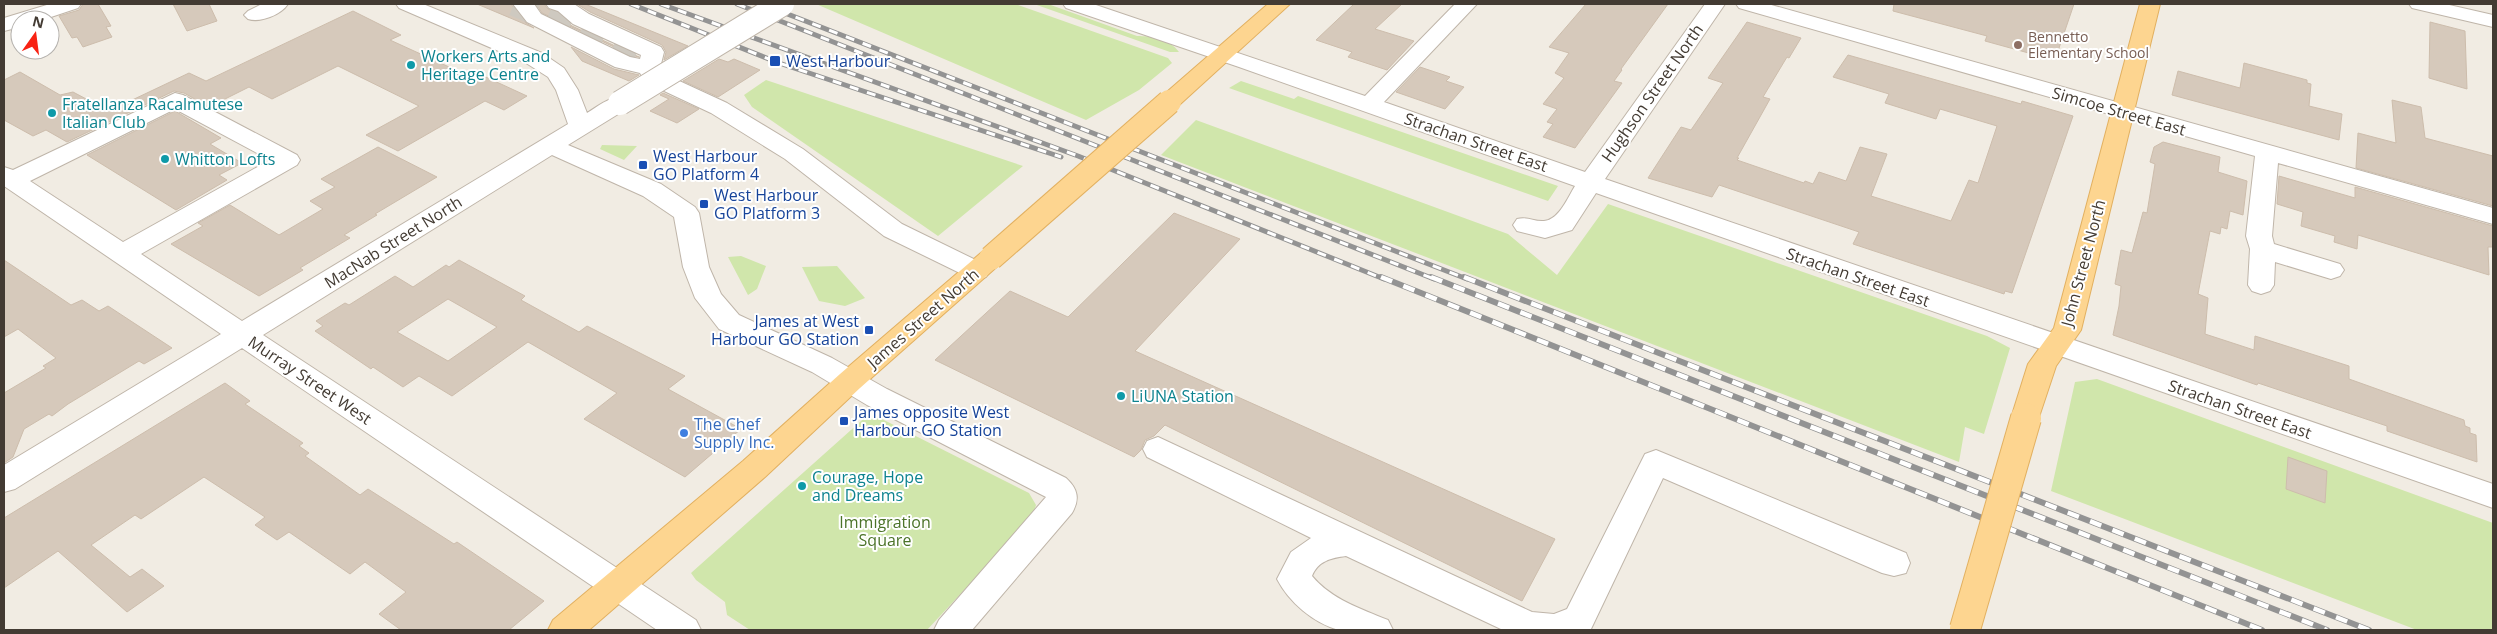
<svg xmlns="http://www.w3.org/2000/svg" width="2497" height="634" font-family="'Open Sans',sans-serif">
  <rect width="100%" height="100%" fill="#f1ece3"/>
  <path fill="#d0e6ab" d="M816,4H1015L1168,58L1172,63L1139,90L1086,120Z
    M1034,4H1048L1137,36C1151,36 1170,39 1179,52H1170Z
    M766,80L1023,166L938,236L752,107L744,95Z
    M1241,81L1294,99L1298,96L1558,186L1548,201L1229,88Z
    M1196,120L1508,234L1557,275L1608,204L1987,336L2010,348L1984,434L1965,427L1959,462L1161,155Z
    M602,145L637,146L624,160L600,149Z
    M741,256L766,266L757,289L748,295L728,257Z
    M837,266L865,298L845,306L819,301L802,267Z
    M2097,379L2493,523V630H2417L2051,491L2075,382Z
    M870,413L1029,493L1036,505L1032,517L927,630H750L727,615L725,602L696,580L691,573Z"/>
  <path fill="#d6c9bb" stroke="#cdbdac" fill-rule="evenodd" d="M83,4H98L111,26L106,27L112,37L83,47L77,37L72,38L59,16L79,10Z
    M173,4H209L217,21L187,31Z
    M477,4H511L526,23L534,28Z
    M536,4H544L548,9L557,13L572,26L639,57L631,55L542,13Z
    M577,4H585L688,46L664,60L666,52L662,45L590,12Z
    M1354,4H1402L1375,29L1414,41L1387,70L1348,57L1352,52L1316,40Z
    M1586,4H1668L1621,69L1622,70L1614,81L1622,83L1575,148L1543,137L1553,124L1547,122L1557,109L1543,104L1564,78L1555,73L1569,53L1549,47Z
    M1894,4H2074L2057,54L2045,51L2043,57L1985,41L1987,36L1893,11Z
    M353,11L401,35L390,40L471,77L477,73L527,96L504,110L485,101L398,151L366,135L419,106L338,66L272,99L249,87L209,107L184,93L174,91L67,142L46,130L33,136L4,120V80L20,72L60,95L73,92L109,111L189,73L206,81Z
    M1747,22L1801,38L1789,58L1787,57L1763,97L1770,99L1737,158H1739L1737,160L1804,183L1805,181L1813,184L1819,172L1846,181L1860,147L1887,154L1871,196L1951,221L1969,180L1978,183L1997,126L1940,109L1936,119L1885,103L1889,94L1833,77L1848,55L2021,104L2022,101L2073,116L2012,293L2005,291L2004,294L1853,244L1859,232L1719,185L1712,197L1648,178L1681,127L1691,130L1723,83L1708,78Z
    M2430,22L2465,31L2467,89L2429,78Z
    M571,47L614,69L639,75L629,81L582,61Z
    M719,59L728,62L734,59L760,70L718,97L683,81Z
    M2244,63L2307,80V83L2311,84L2309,106L2342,114L2339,140L2172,95L2178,71L2240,88Z
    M1420,67L1450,77L1446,81L1464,87L1445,109L1396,92Z
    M663,93L699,109L677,123L650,111L669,99L660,95Z
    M2392,100L2421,107L2425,138L2493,156V206L2356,168L2358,133L2396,143Z
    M175,111L221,138L210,144L242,163L219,175L227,180L176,210L87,155Z
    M2163,142L2220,157L2218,172L2247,181L2243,215L2230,211L2227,229L2221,227L2220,234L2210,231L2198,294L2208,298L2205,334L2254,350L2255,336L2349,366V379L2464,420L2465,426L2470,428V433L2476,435L2477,462L2387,431V426L2258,383L2257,385L2113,335L2119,306L2121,286L2115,284L2121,250L2132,253L2143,212L2147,213L2155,164L2150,162L2154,147Z
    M378,147L437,177L375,214L377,215L344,235L350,238L300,268L303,270L259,296L171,244L203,226L198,223L230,205L279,235L323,209L310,201L335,187L321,179Z
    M2279,176L2355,198V187L2493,226V247H2488L2489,275L2358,235L2357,249L2334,242L2335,236L2301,226L2303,212L2277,204Z
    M1174,213L1240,239L1135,351L1555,539L1522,601L1165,425L1154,436L1145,440L1141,450L1134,457L935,360L1010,291L1068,317Z
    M4,260L71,305L82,300L99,311L108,306L172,348L144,364L139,361L68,404L52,416L49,414L24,429L13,457L4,463V393L46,368L43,366L56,358L18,329L4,337Z
    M459,260L525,296L521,300L579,332L587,326L685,376L668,389L741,429L685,477L584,419L617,393L528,342L452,396L419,376L403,387L373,367L371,369L315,331L323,326L316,321L345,303L349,305L395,276L413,287L446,265L449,267ZM448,299L497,327L448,361L397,332Z
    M225,383L250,401L245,404L303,443L299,446L309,453L305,456L360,495L368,489L454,544L457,542L544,601L509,630H401L379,614L406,592L365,562L350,574L289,532L277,540L255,525L265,517L204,477L141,519L135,515L91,545L130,577L142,569L164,586L127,612L58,551L4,588V518Z
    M2288,457L2327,471L2325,503L2286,489Z"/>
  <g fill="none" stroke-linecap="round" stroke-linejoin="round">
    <path stroke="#cec9c0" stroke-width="24" stroke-dasharray="24 12" stroke-linecap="butt" d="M514,4L637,56"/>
    <defs>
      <path id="minor" d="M50,4H81L78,8L42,20H20V27L4,31V18Z
        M262,4H288C281,15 260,23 248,19L244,15L248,11Z
        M396,4H423L542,53L564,68L578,90L587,113C600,105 612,94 628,98L631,103L628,108L568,145L661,184L695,207L699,213L709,267L721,294L739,315L832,358L887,389L1066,478C1078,489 1080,499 1072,513L972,630H934L939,620L1046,497L867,405L812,372L719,329L695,298L683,267L674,217L643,196L552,155L263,335L696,620L701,630H657L242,348L15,489L4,492V465L221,334L4,186V167L13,170L175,93L183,95L297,155L300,160L297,165L141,254L242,321L568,124L556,90L548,77L526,63L399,8ZM175,109L270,160L123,242L30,181Z
        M513,4H534L541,14L630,57L640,59L641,55L573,24L558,11L549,8L546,4H574L589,14L661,47L664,52L660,68L662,73L727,103L803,149L902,224L986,265L990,271L986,277L977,280L968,277L884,236L785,159L711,113L645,82L640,73L615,67L527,22Z
        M1063,4H1093L1365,96L1455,4H1477L1384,102L1585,172L1705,4H1725L1605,179L2493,484V508L1596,193L1572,230L1545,238L1517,231L1513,225L1517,219C1528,216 1534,222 1544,221C1559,220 1568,197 1575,186L1239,67L1066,8Z
        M1736,4H1768L2493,208V224L2278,163L2272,236L2274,244L2340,264L2344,270L2340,276L2331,279L2275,262L2274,285L2270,291L2261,294L2252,291L2248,285L2250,249L2246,236L2255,156L1739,8Z
        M2409,4H2445L2493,15V27L2412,8Z
        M1158,437L1532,612L1554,614L1567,609L1645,454L1656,450L1906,553L1910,563L1906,573L1894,576L1882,573L1663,478L1591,629L1503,630L1346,556C1331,558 1318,561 1312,576C1331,599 1361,609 1388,620L1393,630C1379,631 1352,633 1339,630C1313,623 1289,602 1277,579L1291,552L1311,538L1147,457L1143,449L1147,441Z"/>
      <path id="major" d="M1268,4H1290L1177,107L1169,109L1161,107L1158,102L1161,97Z
        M2140,4H2160L2081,330L2056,366L2036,426L2026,429L2016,426L2011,418L2028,364L2054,328Z
        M991,249L1000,252L1004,258L1000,264L860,388L765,477L589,630H548L553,620L743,461L840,374L982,252Z"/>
    </defs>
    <use href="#minor" stroke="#bfb5a9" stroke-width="2"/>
    <use href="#major" stroke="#e2b060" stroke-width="2"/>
    <use href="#minor" fill="#fff" fill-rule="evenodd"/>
    <use href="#major" fill="#fdd590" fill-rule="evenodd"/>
    <defs>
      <path id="rail-far1" d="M631,4L779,63L1061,157
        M661,4L1078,156L1384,279
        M737,4L1434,279
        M762,4L1467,279"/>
      <path id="rail" d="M1381,277L2262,630
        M1431,277L2327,630
        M1464,277L2369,630"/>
    </defs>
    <use href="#rail-far1" stroke="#939393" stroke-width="5"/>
    <use href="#rail" stroke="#939393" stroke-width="6"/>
    <use href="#rail-far1" stroke="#fff" stroke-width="3" stroke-dasharray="9" stroke-linecap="butt"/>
    <use href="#rail" stroke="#fff" stroke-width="4.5" stroke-dasharray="12" stroke-linecap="butt"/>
    <defs>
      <path id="minor-bridge" d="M620,103L782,4"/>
      <path id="major-bridge-far1" d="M991,258L1169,102"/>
      <path id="major-bridge" d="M1965,629L2026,418"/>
    </defs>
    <use href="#minor-bridge" stroke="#bfb5a9" stroke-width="26" stroke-linecap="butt"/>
    <use href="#major-bridge-far1" stroke="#e2b060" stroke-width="26" stroke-linecap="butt"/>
    <use href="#major-bridge" stroke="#e2b060" stroke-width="32" stroke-linecap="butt"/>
    <use href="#minor-bridge" stroke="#fff" stroke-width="24"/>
    <use href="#major-bridge-far1" stroke="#fdd590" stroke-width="24"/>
    <use href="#major-bridge" stroke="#fdd590" stroke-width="30"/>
  </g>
  <circle fill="#8d6e63" stroke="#fff" stroke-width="2" cx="2018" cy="45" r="5"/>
  <g fill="#1a4fb4" stroke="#fff" stroke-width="2">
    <rect x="769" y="55" width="12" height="12" rx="2.5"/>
    <rect x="638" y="160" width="10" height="10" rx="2.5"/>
    <rect x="699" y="199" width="10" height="10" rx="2.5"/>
    <rect x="864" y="325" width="10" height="10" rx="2.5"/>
    <rect x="839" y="416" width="10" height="10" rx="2.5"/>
  </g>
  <g fill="#0f9aa8" stroke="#fff" stroke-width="2">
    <circle cx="411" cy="65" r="5"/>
    <circle cx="52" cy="113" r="5"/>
    <circle cx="165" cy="159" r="5"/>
    <circle cx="1121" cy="396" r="5"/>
    <circle cx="802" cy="486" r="5"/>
  </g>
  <circle fill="#3f7fe0" stroke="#fff" stroke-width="2" cx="684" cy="433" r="5"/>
  <g text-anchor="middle" stroke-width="4" stroke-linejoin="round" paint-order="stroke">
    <g font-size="14" fill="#785e54" stroke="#fff" text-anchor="start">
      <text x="2028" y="42">Bennetto<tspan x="2028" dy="16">Elementary School</tspan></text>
    </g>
    <g font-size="16" fill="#0d838f" stroke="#fff" text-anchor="start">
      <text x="421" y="62">Workers Arts and<tspan x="421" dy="18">Heritage Centre</tspan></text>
      <text x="62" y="110">Fratellanza Racalmutese<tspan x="62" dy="18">Italian Club</tspan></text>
      <text x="175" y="165">Whitton Lofts</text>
      <text x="1131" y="402">LiUNA Station</text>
      <text x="812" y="483">Courage, Hope<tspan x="812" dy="18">and Dreams</tspan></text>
    </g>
    <g font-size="16" fill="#164399" stroke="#fff" text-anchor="start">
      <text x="786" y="67">West Harbour</text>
      <text x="653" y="162">West Harbour<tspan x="653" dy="18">GO Platform 4</tspan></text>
      <text x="714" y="201">West Harbour<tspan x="714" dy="18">GO Platform 3</tspan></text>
      <text x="859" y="327" text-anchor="end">James at West<tspan x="859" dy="18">Harbour GO Station</tspan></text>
      <text x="854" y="418">James opposite West<tspan x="854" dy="18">Harbour GO Station</tspan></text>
    </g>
    <g font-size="16" fill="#433b33" stroke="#fff">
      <text transform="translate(1652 93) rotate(-55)" y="6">Hughson Street North</text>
      <text transform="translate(2119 111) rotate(16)" y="6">Simcoe Street East</text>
      <text transform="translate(1476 142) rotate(19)" y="6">Strachan Street East</text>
      <text transform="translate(393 242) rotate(-32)" y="6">MacNab Street North</text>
      <text transform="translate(2083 263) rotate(-75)" y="6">John Street North</text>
      <text transform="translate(1858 277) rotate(19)" y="6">Strachan Street East</text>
      <text transform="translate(923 318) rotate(-41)" y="6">James Street North</text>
      <text transform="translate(310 380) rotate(34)" y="6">Murray Street West</text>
      <text transform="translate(2240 409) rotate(19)" y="6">Strachan Street East</text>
    </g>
    <g font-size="16" fill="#366cbe" stroke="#fff" text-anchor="start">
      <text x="694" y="430">The Chef<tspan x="694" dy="18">Supply Inc.</tspan></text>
    </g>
    <g font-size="16" fill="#4b7328" stroke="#fff">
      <text x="885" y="528">Immigration<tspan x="885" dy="18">Square</tspan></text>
    </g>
  </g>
  <rect width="2497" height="634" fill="none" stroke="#433b33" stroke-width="10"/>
  <g transform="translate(35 35) rotate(14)"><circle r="24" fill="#ffffff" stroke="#b4b1ad"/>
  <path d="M0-4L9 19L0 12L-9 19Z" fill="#f82213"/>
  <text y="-8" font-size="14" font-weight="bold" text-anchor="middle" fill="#433b33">N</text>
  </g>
</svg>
